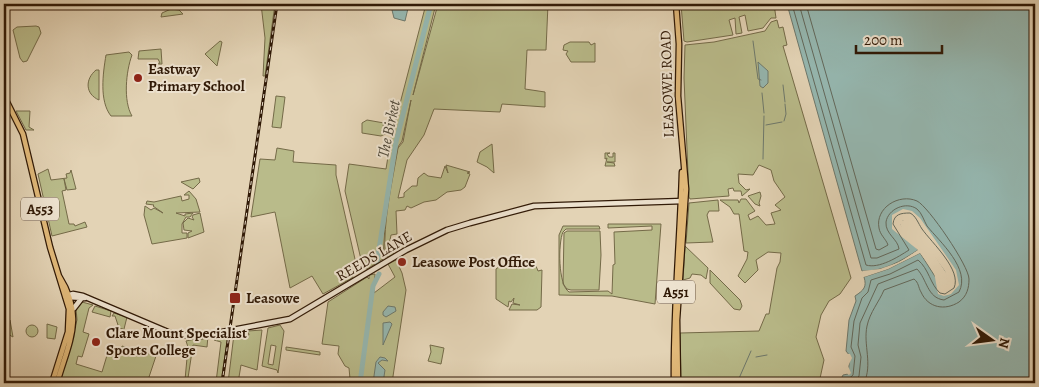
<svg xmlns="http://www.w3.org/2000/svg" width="1039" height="387" font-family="Alegreya,serif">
  <rect width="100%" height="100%" fill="#e3d3b5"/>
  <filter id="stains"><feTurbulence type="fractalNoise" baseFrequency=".004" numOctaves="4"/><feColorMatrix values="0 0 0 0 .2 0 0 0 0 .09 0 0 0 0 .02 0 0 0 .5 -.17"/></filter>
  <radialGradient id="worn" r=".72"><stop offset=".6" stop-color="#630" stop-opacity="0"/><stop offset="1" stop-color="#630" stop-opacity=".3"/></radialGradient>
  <path fill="#b9bb8a" stroke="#746a48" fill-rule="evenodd" d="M261,4H275L265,76H263L265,38Z
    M426,4H436L413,95L438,4H548L546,50H527L525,89L545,92V107L502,104L500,112L434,109L424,135L407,160L398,198L404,197V193L412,186H417L418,178L424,173L428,176L441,178L445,166L448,173L446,165L470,172L467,173L470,174L465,187L461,190L447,192L436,200L424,202L411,208L407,206L405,210L396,211L397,234L391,235L389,245L394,255L385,257C383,220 392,184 398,148L403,142L411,100L402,141L398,147L386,208L383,259L367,269L363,268L345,191L349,164L386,169L391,138Z
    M681,4H774L776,18H771L763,28L748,31L745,15L739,17L742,33L736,34L735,18L729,20L733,35L687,42L684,41Z
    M171,9L179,10L183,14L161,17L162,13Z
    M777,20L779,28L783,27L787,45L783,46L851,278L840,294L829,301L821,315L816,337L824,360L819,383H681L680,333L759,331L766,314H769L777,268L780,262L781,253L768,252L756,260L758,270L745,283L738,276L747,259L748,252L744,251L739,214H734L730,207L720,200H738L739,203L741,199H746L755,211L748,215L750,220L758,216L766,225L775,224L771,213L781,210L775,205L785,197L774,181L771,170L759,165L753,175L738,174L739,183L746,190L750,189L742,196L741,191H734L733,188L728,189L729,196L690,199L689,197L684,78L685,45L714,42L765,31L771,22Z
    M36,26L39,27L41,33L27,61L23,62L20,58L13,30L17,27Z
    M220,41L222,42L217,66L205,54Z
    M570,42H589L591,45L595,43V62H571L566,54L568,51L563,50L564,45Z
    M161,49L162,64H155L160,63L158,59H138L139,51Z
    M129,52L132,55C126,71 123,101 132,116H111C99,101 103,73 106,55Z
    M96,70H99V100C85,94 85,79 96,70Z
    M276,96L285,97L281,128L272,127Z
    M16,111H30L29,127L34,130H26Z
    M367,120L384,123L383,126L387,127V133L381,136L362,133V123Z
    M492,144L494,173L487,167L477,162L480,152Z
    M277,148L294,151L293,162L336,165V175L357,268L352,278L323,294L312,276L290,288L275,212L251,217L260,159L275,160Z
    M605,153H610L607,154L609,157H613V153H615V162H607L614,163L615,166H605L607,158L605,159Z
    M48,169L51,180L67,178L66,174L70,173L71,170L76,189L67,190L64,179L66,190L62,191L69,224H74L75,226L85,222L87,227L52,236L38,174Z
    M199,178L200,182L193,189L181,182Z
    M189,191L196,199L200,212L176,213L185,216V214L193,213L190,217H186L182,224V233H187V238L152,244L144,215L145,206L151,210L154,208L163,213L153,206L154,205L146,204L147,201L154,202L181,196L182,201L189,199V195H184Z
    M760,192L761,196L759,203L760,206L755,204L748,196Z
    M718,200L719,211H709L707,215L713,242L686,243L689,203Z
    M200,213L204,232L188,238V233L192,231L184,230L183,223L188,218L194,220L192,217L193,215Z
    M608,224H661L655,304L612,296L559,295V235L563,226H599L600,229H566L563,232C558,243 558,285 569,292L608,291L612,294L613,265L615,264L614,232L652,230V226L608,228Z
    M567,231H600L601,255L599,290H571L567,289L563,284L564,233Z
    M685,246L708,268L706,279L701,275L692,274L690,278L683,280Z
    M396,260L402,273L406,290L392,383H354V381L353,383H349L350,379L349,368L345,366L338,354L339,346L322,344L328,302L367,277L369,279V275L375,274L374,293L395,277L388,264Z
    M500,266H536L538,271L542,270L541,307L537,310H509L512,304L520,305L513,303L514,298L511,302L509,301L508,307L496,299V269Z
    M710,270L740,300L742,306L740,310L734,309L710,283Z
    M82,302L93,305L89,308L83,332L89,334L82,357L78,356L76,364L102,372L108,352L114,353L115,349L121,350L122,346L156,356L147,383H59L77,320L76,308Z
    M95,306L111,311L110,317L92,312Z
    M114,313L127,317L123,333V329L119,328L115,316H112Z
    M4,315L10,320L13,337L4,332Z
    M47,324L57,327L55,339L47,338Z
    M280,325L284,331L278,373L277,370L262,366L268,328ZM271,345L276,346L273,365L268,364Z
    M26 331a6 6 0 1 1 12 0a6 6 0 1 1-12 0Z
    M262,330L257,370L241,365L238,383H228L234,334L246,331V336L249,335L248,331Z
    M228,334L221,383L185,380L188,347L186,341L208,336L207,347L193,345L188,378L216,382L221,342L214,340L215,335Z
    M430,345L444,348L441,364L428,361L431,352Z
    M286,347L320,352V355L286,350Z"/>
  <path fill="#95b7b0" stroke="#6d786c" d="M395,4H409L405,21L394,18L392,10Z
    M787,4H1035V383H839L843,375L848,374L850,356L846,351L849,320L856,301L855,296C864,290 867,287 864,277L888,269L920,253L943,289L950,285V278L910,218L898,221L905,235L918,250C901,261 883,272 862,271Z
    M758,62L768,71V83L763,88L760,86Z
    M388,306L395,307L396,311L386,317L383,315V312Z
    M390,322L392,324L383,345V323Z
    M380,357L385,358L388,361L382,360L378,363L385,370L383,383H373L376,362Z"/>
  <path fill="#e3d3b5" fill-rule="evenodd" d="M903,209L912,211L920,218L956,270L959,285L951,294L944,296L938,294L934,272L920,253L888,269L864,277L865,274L862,271L880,269L900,262L918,250L892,229V215ZM903,220L908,221L945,271L948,284L943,286L940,283L938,274L900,224Z
    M847,354H850L852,358L848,366L851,373L849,375L845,372Z"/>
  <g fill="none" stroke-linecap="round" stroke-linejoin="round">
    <path stroke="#62685b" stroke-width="1" d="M792,4L866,265C879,269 898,257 909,250L893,224C894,214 901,213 910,213C916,216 918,223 922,229C932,243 962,270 954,288L945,294L940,293C930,284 929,269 918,260L890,274L871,280L868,292L862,298L854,321L851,347L855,356L853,375L844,383
      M799,4L871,258H877L899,249C898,239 885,234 886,222C888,209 906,201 917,209C922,213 924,221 927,226C940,242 971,269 959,292L944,300C927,298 927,279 917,269L878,284L860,323L858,345L861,357L859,376L854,383
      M806,4L876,249L879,250L888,245C886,239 880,235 879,228C875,208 899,193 917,201C928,206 969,266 969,279C969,288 967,296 959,302C945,311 928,308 921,292C918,287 919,283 914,279L884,290C879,302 870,312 867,326C863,345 873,364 864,383"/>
    <path stroke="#6d786c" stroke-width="1" d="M753,41L758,79L761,80
      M418,51L422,49
      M783,85L785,102
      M762,93L764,113
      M784,121L786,114L785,104
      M766,125L782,122
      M763,159L764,116
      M756,357L767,355
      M737,383L751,351"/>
    <path stroke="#95b7b0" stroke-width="5" d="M377,262L396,142L431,4
      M360,383L373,286L379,274"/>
    <defs>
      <path id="secondary" d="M66,296L73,294L83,296L175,335L201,336L290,319L406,250L447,230L470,223L534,206L683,201
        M66,297L85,298
        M74,308L81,299"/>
      <path id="primary" d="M676,4L679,44L678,96L686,189L677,320L678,383
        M4,96L23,134L50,247L69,309L68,332L52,383
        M57,383C69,341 85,317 59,276
        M674,383C673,312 680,242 682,172"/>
    </defs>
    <use href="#secondary" stroke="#301906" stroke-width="7"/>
    <use href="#primary" stroke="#301906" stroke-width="7"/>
    <use href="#secondary" stroke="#ede2cf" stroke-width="4.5"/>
    <use href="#primary" stroke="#e2ba7a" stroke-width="4.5"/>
    <defs>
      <path id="rail" d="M222,383L277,4"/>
    </defs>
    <use href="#rail" stroke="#301906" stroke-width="3"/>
    <use href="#rail" stroke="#ede2cf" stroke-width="1" stroke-dasharray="4" stroke-linecap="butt"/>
  </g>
  <g fill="#8f2418" stroke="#ede2cf" stroke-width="2">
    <circle cx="138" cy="78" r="5"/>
    <circle cx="402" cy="262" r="5"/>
    <rect x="229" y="292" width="12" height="12" rx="2.5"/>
    <circle cx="96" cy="342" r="5"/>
  </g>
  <g text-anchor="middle" stroke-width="4" stroke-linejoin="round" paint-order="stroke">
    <g fill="#ede2cf" stroke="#695542" stroke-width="1">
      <rect x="21" y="197.5" width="38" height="23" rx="4"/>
      <rect x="657" y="280.5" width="38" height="23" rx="4"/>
    </g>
    <g font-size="14" font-weight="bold" fill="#301906">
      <text x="40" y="214">A553</text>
      <text x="676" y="297">A551</text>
    </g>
    <g font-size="15" font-weight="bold" fill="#301906" stroke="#ede2cf" text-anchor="start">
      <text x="148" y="74">Eastway<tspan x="148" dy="17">Primary School</tspan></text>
      <text x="412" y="267">Leasowe Post Office</text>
      <text x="246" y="303">Leasowe</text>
      <text x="106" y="338">Clare Mount Specialist<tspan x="106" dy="17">Sports College</tspan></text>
    </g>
    <g font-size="15" fill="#301906" stroke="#ede2cf">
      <text transform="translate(667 84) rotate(-92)" y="5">LEASOWE ROAD</text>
      <text transform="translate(374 256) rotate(-30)" y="5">REEDS LANE</text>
    </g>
    <g font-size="16" font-style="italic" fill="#4e4839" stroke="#ede2cf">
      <text transform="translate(388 129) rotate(-78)" y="6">The Birket</text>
    </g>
  </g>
  <rect width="1039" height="387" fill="none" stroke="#e3d3b5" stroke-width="20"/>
  <rect x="5" y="5" width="1029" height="377" fill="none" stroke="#301906" stroke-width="2.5"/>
  <rect x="10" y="10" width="1019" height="367" fill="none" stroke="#301906"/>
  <g transform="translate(992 340) rotate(104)" stroke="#ede2cf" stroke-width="4" paint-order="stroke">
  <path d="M0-4L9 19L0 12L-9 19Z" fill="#301906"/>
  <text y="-8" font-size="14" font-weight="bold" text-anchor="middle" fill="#301906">N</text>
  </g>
  <path d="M856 45v8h86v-8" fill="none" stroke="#301906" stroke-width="2.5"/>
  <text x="864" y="45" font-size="15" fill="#301906" stroke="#ede2cf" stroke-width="4" paint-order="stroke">200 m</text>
  <rect width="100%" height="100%" filter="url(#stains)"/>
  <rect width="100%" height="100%" fill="url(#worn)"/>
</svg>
